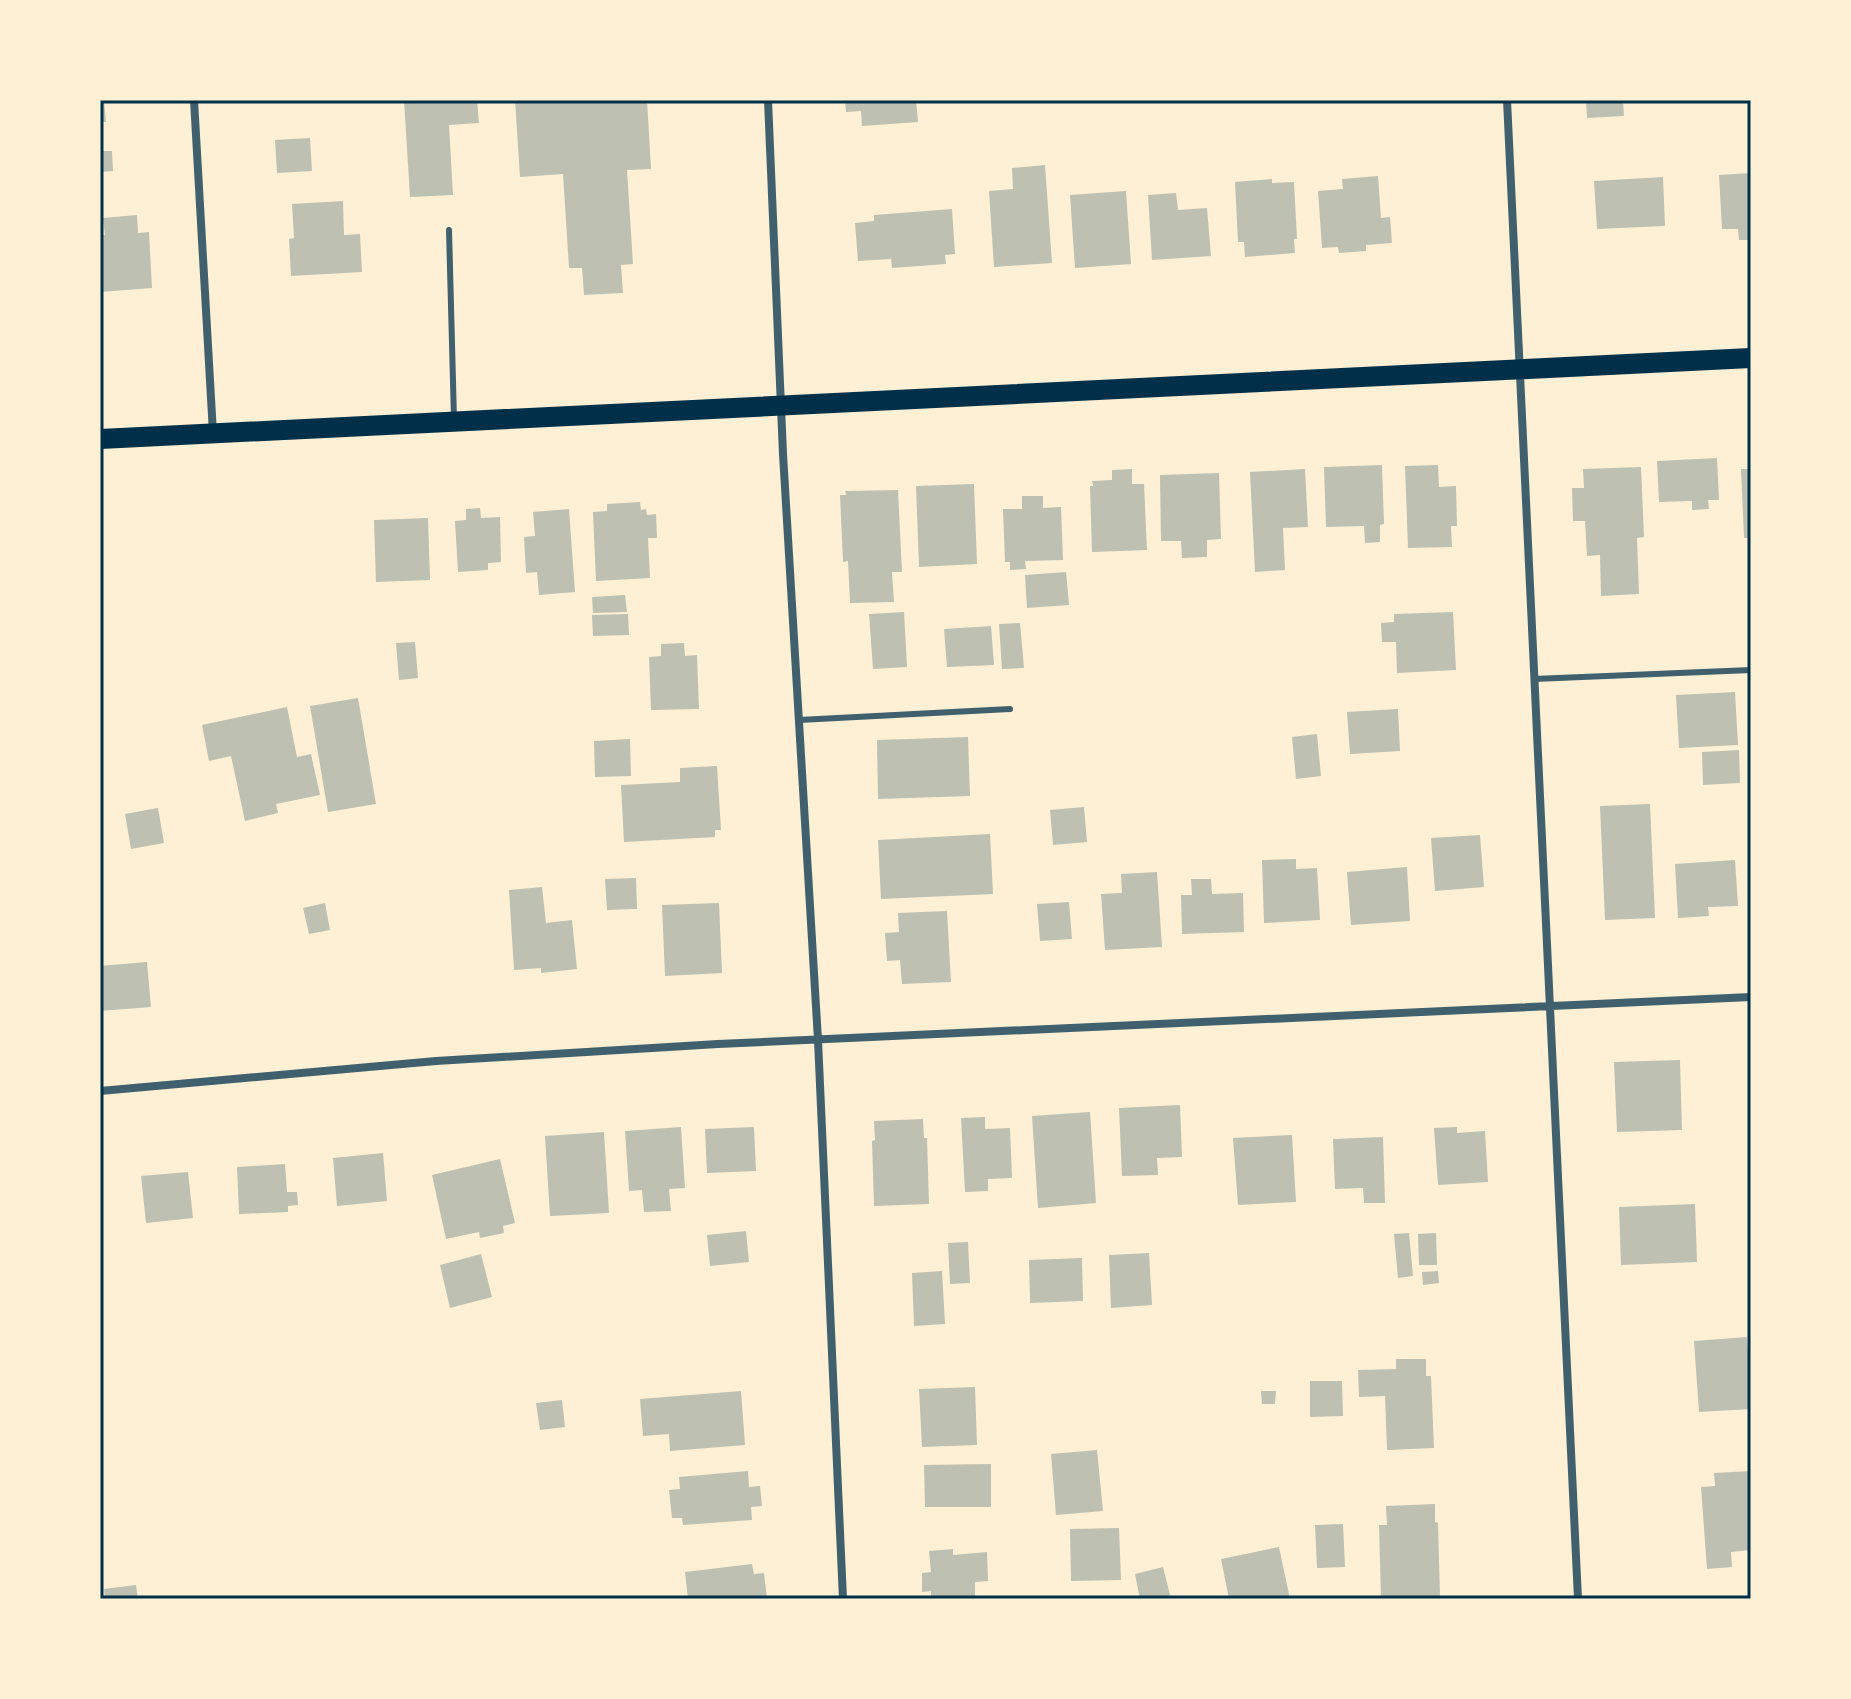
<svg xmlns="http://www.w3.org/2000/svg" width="1851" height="1699" font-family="Figtree,sans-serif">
  <rect width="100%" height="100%" fill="#fdf0d5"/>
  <path fill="#bec0b2" d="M100,100H104L106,122H100Z
    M404,100H477L479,123L449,125L453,195L410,197Z
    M515,100H647L651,169L627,170L633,264L621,265L623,293L584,295L582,268H569L563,174L520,177Z
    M845,100H916L918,122L862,126L861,111L846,112Z
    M1586,100H1623L1624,116L1587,118Z
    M310,138L312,171L277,173L275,140Z
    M100,151H112L113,171L100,172Z
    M1045,165L1052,263L994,267L989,191L1013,189L1012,168Z
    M1751,173V240H1739L1738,229H1722L1719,175Z
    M1378,176L1381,218L1390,217L1392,243L1366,245V251L1339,253L1338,247L1322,248L1318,191L1343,189L1342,179Z
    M1663,177L1665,226L1597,229L1594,181Z
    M1272,179V183L1294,182L1297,239H1294L1295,253L1245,257L1244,242H1238L1235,182Z
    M1126,191L1131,264L1075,268L1070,195Z
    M1176,193L1178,210L1207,208L1211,256L1152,260L1148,195Z
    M343,201L344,235L360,234L362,272L291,276L289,239L294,238L292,204Z
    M952,209L955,254L945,255L946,264L892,268L891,259L858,261L855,223L874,221V215Z
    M137,215L138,233L149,232L152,288L100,292V235H105L103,218Z
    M1717,458L1719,500H1708L1709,509L1692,510V501L1659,502L1657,461Z
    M1382,465L1384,524L1380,525V542L1365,543L1364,526L1326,527L1324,467Z
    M1438,465L1439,487L1456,486L1457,526H1451L1452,547L1408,548L1405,466Z
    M1641,467L1644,537L1637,538L1639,594L1601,596L1600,555L1587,556L1585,521H1573L1572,488H1584L1583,469Z
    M1132,469V484H1144L1147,550L1092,552L1090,486H1093L1092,481L1112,480V470Z
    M1305,469L1308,527L1283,528L1285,570L1255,572L1250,472Z
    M1741,469H1751V538H1744Z
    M1219,473L1221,539L1207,540V557L1182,558L1181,541H1161L1160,475Z
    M974,484L977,564L919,567L916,486Z
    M898,490L902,572H892L894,602L850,603L848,561L843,562L840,495H846L845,491Z
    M1022,496H1043V508L1061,507L1063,560L1025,561L1026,569L1010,570V562H1005L1003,509H1022Z
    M640,502L641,510L646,509L647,515L656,514L657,538H648L650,578L596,581L593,512L607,511V504Z
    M480,508L481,518L500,517L501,562L488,563V570L458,572L455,521L466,520V509Z
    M569,509L575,592L539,595L537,572L526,573L524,537L535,536L533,512Z
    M428,518L430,580L376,582L374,520Z
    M1066,572L1069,605L1027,608L1025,575Z
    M625,595L627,612L593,613L592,597Z
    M904,612L907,667L873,669L869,614Z
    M1453,612L1456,670L1397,673L1396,642H1382L1381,623L1394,622V614Z
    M628,614L629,635L593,636L592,615Z
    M1020,623L1024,668L1002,669L999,624Z
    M991,626L994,665L947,667L944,629Z
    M415,642L418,678L399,680L396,643Z
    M684,643L685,656L697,655L699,709L651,710L649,657L661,656V644Z
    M1735,692L1738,745L1679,748L1676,695Z
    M358,698L376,804L328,812L310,706Z
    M287,707L297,757L311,754L320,795L276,804L278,813L245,821L231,756L209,761L202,725Z
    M1398,709L1400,751L1350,754L1347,712Z
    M1317,734L1321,776L1296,779L1292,737Z
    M968,737L970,796L878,799L877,740Z
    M630,739L631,776L595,777L594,741Z
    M1739,750L1740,783L1703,785L1702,752Z
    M717,766L721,830H715V837L624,842L621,785L680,782V768Z
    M1650,804L1655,918L1605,920L1600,806Z
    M1084,807L1087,842L1053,845L1050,810Z
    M158,808L164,843L131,849L125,814Z
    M990,834L993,894L881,899L878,840Z
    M1480,835L1484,887L1435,891L1431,838Z
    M1296,859V869L1317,868L1320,920L1264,923L1262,860Z
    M1735,860L1738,906L1708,907L1709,916L1678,918L1675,864Z
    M1407,867L1410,921L1351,925L1347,872Z
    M1157,872L1162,947L1105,950L1101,894L1122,893L1121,874Z
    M636,878L637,909L607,910L605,879Z
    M1191,879H1211L1212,894L1243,893L1244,932L1182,934L1181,895H1192Z
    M542,887L546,923L572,920L577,969L541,973V968L514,970L509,890Z
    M1069,902L1072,939L1040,941L1037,904Z
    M325,903L330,930L309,934L303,908Z
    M719,903L722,973L665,976L662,905Z
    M947,911L951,982L902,984L900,960L887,961L885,933L899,932L898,913Z
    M147,962L151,1007L100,1011V966Z
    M1680,1060L1682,1130L1617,1132L1614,1062Z
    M1180,1105L1182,1157L1157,1158L1158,1175L1122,1176L1119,1108Z
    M1090,1112L1096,1203L1038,1208L1032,1116Z
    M985,1117V1129L1010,1128L1012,1178L988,1179V1191L965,1192L961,1118Z
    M923,1119L924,1138H927L929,1204L874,1206L872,1141L875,1140L874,1121Z
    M681,1127L685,1188L669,1189L671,1211L644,1212L642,1190L629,1191L625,1131Z
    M754,1127L756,1171L707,1173L705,1129Z
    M1457,1127V1133L1485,1131L1488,1182L1438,1185L1434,1128Z
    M604,1132L609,1213L550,1216L545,1136Z
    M1292,1135L1296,1202L1238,1205L1233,1138Z
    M1383,1137L1385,1203H1364L1363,1188L1335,1189L1333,1139Z
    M383,1153L387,1201L337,1206L333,1158Z
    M500,1159L515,1223L503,1226L504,1233L480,1238L479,1232L446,1239L432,1175Z
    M285,1164L287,1192H297L298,1205L288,1206V1212L239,1214L237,1167Z
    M188,1172L193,1218L146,1223L141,1176Z
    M1695,1204L1697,1262L1621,1265L1619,1207Z
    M746,1231L749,1262L710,1266L707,1235Z
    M1409,1233L1413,1276L1398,1278L1394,1234Z
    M1436,1233L1437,1265H1419L1418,1234Z
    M968,1242L970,1283L950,1284L948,1243Z
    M1149,1253L1152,1305L1111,1308L1109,1255Z
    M481,1254L492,1297L450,1308L440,1265Z
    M1082,1258L1083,1301L1030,1303L1029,1260Z
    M942,1271L945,1324L914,1326L912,1273Z
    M1438,1271L1439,1283L1423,1285L1422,1272Z
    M1747,1337L1751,1409L1699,1412L1694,1341Z
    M1396,1359H1426V1376H1431L1434,1448L1387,1450L1385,1396L1359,1397L1358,1370L1396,1369Z
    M1310,1381H1342L1343,1416L1310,1417Z
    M975,1387L977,1445L922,1447L919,1389Z
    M741,1391L745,1445L670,1451L669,1434L643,1436L640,1399Z
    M1261,1391H1276L1275,1404H1262Z
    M562,1400L565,1427L540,1430L536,1403Z
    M1097,1450L1103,1511L1056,1515L1051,1454Z
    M991,1464V1507H925L924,1465Z
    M748,1471L749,1487L760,1486L762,1506L751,1507L752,1520L683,1525L682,1518H672L669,1490L680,1489L679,1477Z
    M1751,1471V1550L1731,1552L1732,1567L1707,1569L1701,1487L1715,1486L1714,1473Z
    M1435,1504V1522L1438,1523L1440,1597L1381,1599L1379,1525H1387L1386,1506Z
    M1343,1524L1345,1567L1317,1568L1315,1525Z
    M1119,1528L1121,1580L1071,1581L1070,1529Z
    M1279,1547L1290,1599H1229L1221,1559Z
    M953,1549V1555L987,1552L988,1581L975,1582V1599H931V1591L922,1592V1573L931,1572L929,1551Z
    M752,1564L754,1574L764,1573L767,1599H688L685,1572Z
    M1163,1567L1171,1599H1140L1135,1574Z
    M136,1585L138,1599H105L104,1589Z"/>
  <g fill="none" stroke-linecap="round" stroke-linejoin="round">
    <path stroke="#3f606c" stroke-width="6" d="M449,230L454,419
      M1534,679L1751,670
      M799,720L1010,709"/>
    <path stroke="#3f606c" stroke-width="8" d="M194,100L213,433
      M768,100L783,454L818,1040L843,1599
      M1507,100L1578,1599
      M100,1091L436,1061L718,1044L1751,997"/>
    <path stroke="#003049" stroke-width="20" d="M100,439L1751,358"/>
  </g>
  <rect width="1851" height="1699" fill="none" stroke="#fdf0d5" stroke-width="204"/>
  <rect x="102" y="102" width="1647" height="1495" fill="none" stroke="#003049" stroke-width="3"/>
</svg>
